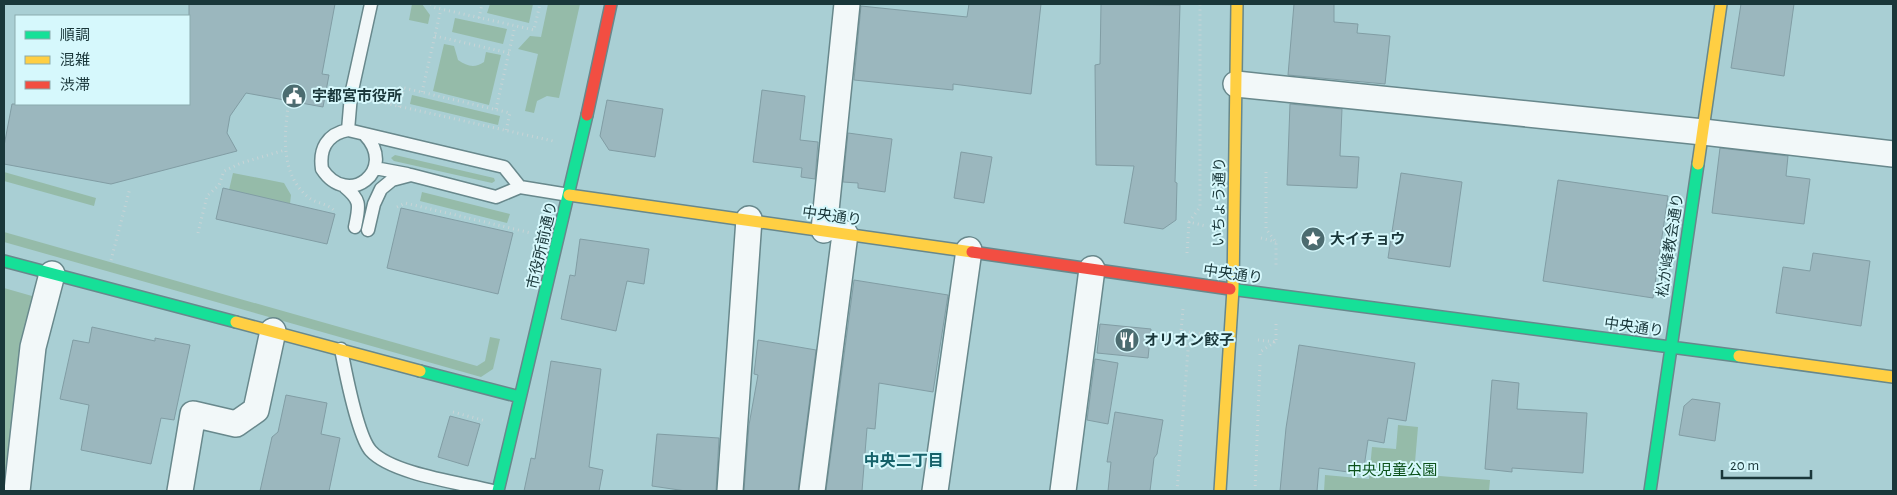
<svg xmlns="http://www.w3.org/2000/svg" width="1897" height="495" font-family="'Alegreya Sans','Noto Sans JP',sans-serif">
  <rect width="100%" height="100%" fill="#a9cfd4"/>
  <path fill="#95bba9" d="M412,4H422L430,15L428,24L409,20Z
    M490,4H533L529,23L487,13Z
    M548,4H580L559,98L547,96L537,101L534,113L525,111L538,54L518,49L530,36L541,37Z
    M455,18L507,29L503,44L452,32Z
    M444,44L454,46L458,60C467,66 474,69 484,62L486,52L501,55L489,105L433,91Z
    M412,95L500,116L498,125L410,104Z
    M395,155L494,178L495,181L492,183L394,161L391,158Z
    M4,172L96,198L94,206L4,181Z
    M233,173L284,183L291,195L290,204L229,190Z
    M422,192L510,214L507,223L420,201Z
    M4,232L477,366L485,361L490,337L500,339L493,369L481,377L4,242Z
    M4,288L39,298L10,491H4Z
    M1398,425L1418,427L1414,474L1490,480L1489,491H1324L1325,475L1369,479L1372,447L1396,449Z"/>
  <path fill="#9bb7be" stroke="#819da4" d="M189,4H335L322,74L329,75L323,107L246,93L230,116L227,133L237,151L111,184L4,164V146L12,104H189Z
    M969,4H1041L1031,94L953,84V90L854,80L861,6L967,17Z
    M1101,4L1180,5L1175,182L1177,183L1176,220L1163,229L1124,223L1134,166L1096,165L1095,65L1100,64Z
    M1294,4H1334V22L1358,24L1357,33L1390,36L1385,84L1288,75Z
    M1741,4H1794L1784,76L1731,68Z
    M762,90L805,96L800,140L818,142L815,179L801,177L802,168L753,162Z
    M607,100L663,109L655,157L609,150L600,136Z
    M1290,104L1342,109L1340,156L1359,157L1357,188L1287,185Z
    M848,133L892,139L885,192L858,188V183L843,182Z
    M1720,148L1788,156L1786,176L1810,179L1804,224L1712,213Z
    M961,152L992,157L984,203L954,198Z
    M1401,173L1462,182L1450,267L1388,258Z
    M1558,180L1668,196L1653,298L1543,281Z
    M223,188L335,214L327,244L216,219Z
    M401,208L513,233L498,294L387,268Z
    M580,239L649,249L644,284L627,281L616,331L561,319L570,275L575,276Z
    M1813,253L1870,261L1861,326L1776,313L1783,267L1810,271Z
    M854,280L948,295L933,392L879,383L875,429L867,428L862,491H826Z
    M1100,324L1151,329L1148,358L1097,353Z
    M92,327L155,341V338L190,345L174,420L161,418L151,464L81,450L89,405L60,399L73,340L89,343Z
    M758,340L816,350L798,491H744L749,425L758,375L754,374Z
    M1299,345L1415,363L1406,421L1388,418L1384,443L1368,440L1363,474L1319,468L1317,491H1280L1286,428Z
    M1095,359L1118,363L1108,424L1087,420Z
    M551,361L601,369L589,467L603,470L599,491H524L531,458L535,459Z
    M1492,380L1519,383L1517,409L1587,413L1583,473L1512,468V472L1485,469Z
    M286,395L327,403L321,434L340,438L329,491H260L272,437L278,432Z
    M1692,399L1720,403L1715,441L1679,435L1684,406Z
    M1115,412L1163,420L1157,454L1154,458L1150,491H1108L1111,462H1107Z
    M450,416L480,424L468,466L438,457Z
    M657,434L719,438L716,491H686L652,486Z"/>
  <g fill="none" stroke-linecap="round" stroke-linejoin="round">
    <defs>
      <path id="lane" d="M348,130L351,95L371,4
        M365,135C398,170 348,209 322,169C319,149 327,134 348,130L504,167L520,187L569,195
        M375,168L407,174
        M345,187C362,201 359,206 355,227
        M368,230L374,204L381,189L392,180L411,175L496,197L520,187
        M341,349C345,370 358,437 371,451C392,474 462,483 493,491"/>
      <path id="street" d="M1236,84L1703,132L1893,154
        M824,230L847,4
        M17,491L33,347L52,274
        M180,491L193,414L236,424L256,410L273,331
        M730,491L749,219
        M812,491L845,234
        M935,491L969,250
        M1063,491L1092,269"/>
      <path id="fast" d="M4,261L236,322
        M1230,289L1739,356
        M420,371L520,397
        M498,491L587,115
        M1650,491L1698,164"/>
      <path id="slow" d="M1698,164L1721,4
        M569,195L972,252
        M236,322L420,371
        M1739,356L1893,377
        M1220,491L1233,289L1237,4"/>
      <path id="jam" d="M587,115L611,4
        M972,252L1230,289"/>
    </defs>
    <use href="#lane" stroke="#68888c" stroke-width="15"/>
    <use href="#street" stroke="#68888c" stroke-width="28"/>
    <use href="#fast" stroke="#68888c" stroke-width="14"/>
    <use href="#slow" stroke="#68888c" stroke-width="14"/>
    <use href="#jam" stroke="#68888c" stroke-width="14"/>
    <path stroke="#c8d4d6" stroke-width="3" stroke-dasharray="1 4" stroke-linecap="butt" d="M431,4L433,7L441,9L534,30L540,4
      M479,18L482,4
      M435,36L509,53
      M422,92L441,9
      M371,100L553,141
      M289,101C284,134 280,174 308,197C316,204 329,203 335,212
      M399,107L404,88L510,113L506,131
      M496,109L515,26
      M1266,172V229L1276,242V267
      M397,207L405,203L531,233
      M1189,222L1200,207V4
      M198,233L207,196L219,185L224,171L241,163L285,150
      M1261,238L1276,242
      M1187,253L1189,222L1206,226
      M111,260L130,188
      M1183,309L1181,331L1203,334
      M1258,340L1276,342V323
      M1260,355V352L1275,342
      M453,412L486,421
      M1177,491L1188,350L1181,331
      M1255,491L1260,364"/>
    <use href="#lane" stroke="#f2f8f9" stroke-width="12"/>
    <use href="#street" stroke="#f2f8f9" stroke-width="25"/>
    <use href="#fast" stroke="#16e098" stroke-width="11"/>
    <use href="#slow" stroke="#ffcf43" stroke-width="11"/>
    <use href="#jam" stroke="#f24e42" stroke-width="11"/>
  </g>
  <defs>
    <symbol id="civic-disc" viewBox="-11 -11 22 22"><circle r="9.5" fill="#4c6c70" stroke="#d6f8fc"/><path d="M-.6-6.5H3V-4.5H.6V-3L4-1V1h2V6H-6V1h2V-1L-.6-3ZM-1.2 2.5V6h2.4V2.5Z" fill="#fff"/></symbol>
    <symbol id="sight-disc" viewBox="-11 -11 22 22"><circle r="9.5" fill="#4c6c70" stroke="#d6f8fc"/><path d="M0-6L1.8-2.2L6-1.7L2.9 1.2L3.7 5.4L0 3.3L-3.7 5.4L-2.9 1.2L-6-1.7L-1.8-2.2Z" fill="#fff"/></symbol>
    <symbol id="restaurant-disc" viewBox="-11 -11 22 22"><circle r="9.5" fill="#4c6c70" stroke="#d6f8fc"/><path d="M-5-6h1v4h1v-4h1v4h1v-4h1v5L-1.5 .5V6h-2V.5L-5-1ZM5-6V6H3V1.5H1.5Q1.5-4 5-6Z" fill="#fff"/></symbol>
  </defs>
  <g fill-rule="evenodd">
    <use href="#civic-disc" x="280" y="82" width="28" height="28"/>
    <use href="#sight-disc" x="1299" y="225" width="28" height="28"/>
    <use href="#restaurant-disc" x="1113" y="326" width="28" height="28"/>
  </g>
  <g text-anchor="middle" stroke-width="4" stroke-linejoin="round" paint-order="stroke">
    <g font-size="15" font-weight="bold" fill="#1a373a" stroke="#d6f8fc" text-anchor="start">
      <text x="312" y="101">宇都宮市役所</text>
      <text x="1330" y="244">大イチョウ</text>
      <text x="1144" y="345">オリオン餃子</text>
    </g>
    <g font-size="15" fill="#1a373a" stroke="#d6f8fc">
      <text transform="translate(1219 202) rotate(-89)" y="5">いちょう通り</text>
      <text transform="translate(832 216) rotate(8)" y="5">中央通り</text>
      <text transform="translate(542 245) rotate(-77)" y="5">市役所前通り</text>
      <text transform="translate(1670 245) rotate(-81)" y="5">松が峰教会通り</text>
      <text transform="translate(1233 274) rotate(8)" y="5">中央通り</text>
      <text transform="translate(1634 327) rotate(8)" y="5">中央通り</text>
    </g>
    <g font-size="15" fill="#0c521b" stroke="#d6f8fc">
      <text x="1392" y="475">中央児童公園</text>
    </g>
    <g font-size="16" font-weight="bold" fill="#146169" stroke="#d6f8fc">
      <text x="904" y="466">中央二丁目</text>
    </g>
  </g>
  <rect width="1897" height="495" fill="none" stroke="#1a373a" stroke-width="10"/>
  <rect x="15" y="15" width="175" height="90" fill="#d6f8fc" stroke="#8babae"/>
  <rect x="25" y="31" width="25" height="8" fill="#16e098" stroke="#8babae"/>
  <text x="60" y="40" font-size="15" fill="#1a373a">順調</text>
  <rect x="25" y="56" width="25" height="8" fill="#ffcf43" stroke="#8babae"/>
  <text x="60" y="65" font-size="15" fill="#1a373a">混雑</text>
  <rect x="25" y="81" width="25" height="8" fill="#f24e42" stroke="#8babae"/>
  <text x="60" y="90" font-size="15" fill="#1a373a">渋滞</text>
  <path d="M1722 470v8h89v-8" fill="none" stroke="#1a373a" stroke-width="2.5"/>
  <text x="1730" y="470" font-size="15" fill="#1a373a" stroke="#d6f8fc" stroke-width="4" paint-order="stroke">20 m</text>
</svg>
